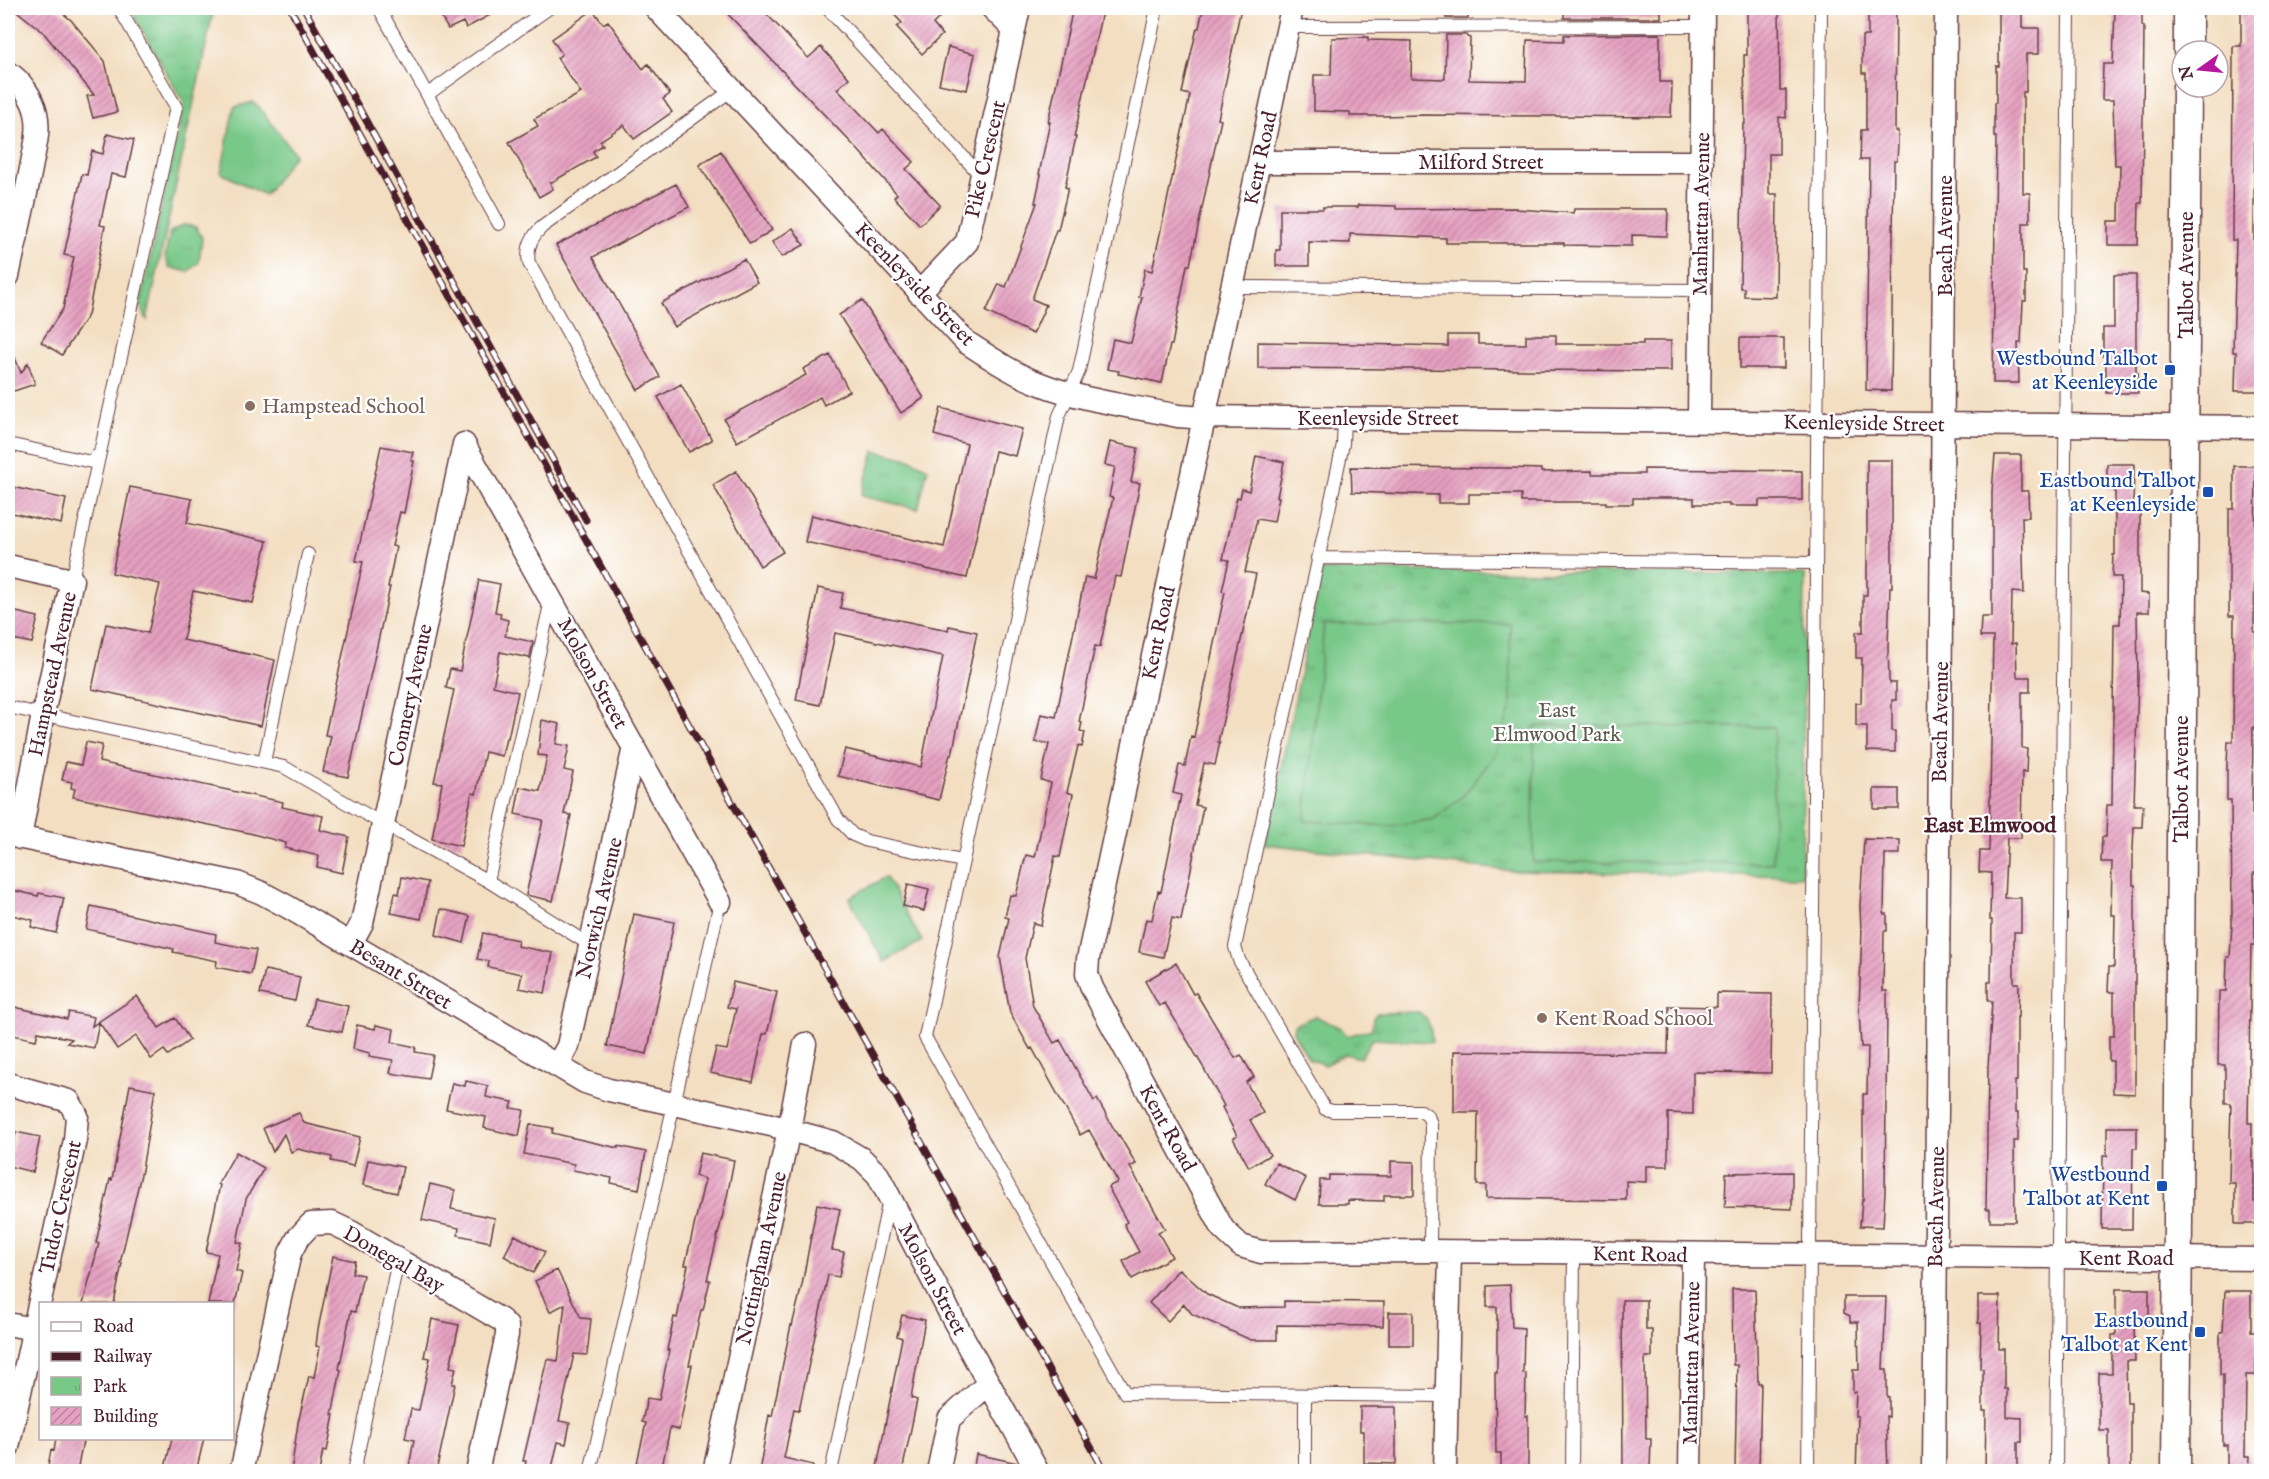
<svg xmlns="http://www.w3.org/2000/svg" width="2269" height="1479" font-family="'IM FELL English',serif">
  <defs>
    <pattern id="park-tufts" width="24" height="20" patternUnits="userSpaceOnUse" patternTransform="scale(1.5)"><rect width="24" height="20" fill="#78c888"/><path d="M3 7l-1-3M5 7V3M7 7l1-3M15 17l-1-3M17 17v-4M19 17l1-3" fill="none" stroke="#69ab76"/></pattern>
    <pattern id="building-hatch" width="6" height="6" patternUnits="userSpaceOnUse" patternTransform="scale(1.5)"><rect width="6" height="6" fill="#e6a0c1"/><path d="M-1 1l2-2M0 6l6-6M5 7l2-2" fill="none" stroke="#bc829d"/></pattern>
  </defs>
  <rect width="100%" height="100%" fill="#fff"/>
  <filter id="ink" filterUnits="userSpaceOnUse"><feTurbulence type="fractalNoise" baseFrequency=".0167" numOctaves="2"/><feDisplacementMap in="SourceGraphic" scale="12" xChannelSelector="R" yChannelSelector="G"/><feConvolveMatrix kernelMatrix="1 2 1 2 8 2 1 2 1" color-interpolation-filters="sRGB"/></filter>
  <filter id="wash" filterUnits="userSpaceOnUse"><feTurbulence type="fractalNoise" baseFrequency=".008" numOctaves="4" result="noise"/><feDisplacementMap in="SourceGraphic" scale="24" xChannelSelector="R" yChannelSelector="G"/><feGaussianBlur stdDeviation="1.35" result="paint"/><feColorMatrix in="noise" values="0 0 0 0 0 0 0 0 0 0 0 0 0 0 0 0 0 1.4 0 .05"/><feComposite in="paint" operator="in"/></filter>
  <g filter="url(#wash)">
    <rect width="100%" height="100%" fill="#f3dec1"/>
    <path fill="url(#park-tufts)" stroke="#61745a" stroke-width="1.5" d="M130,8H214L147,320L140,305L184,104Z
      M183,225L196,227L202,238L199,262L188,272L169,267L165,257L170,232Z
      M874,451L910,459L928,468L918,509L861,496Z
      M1322,570L1805,574L1802,876L1513,871L1265,844Z
      M1419,1012C1430,1020 1431,1029 1432,1042L1372,1039L1360,1058L1345,1054L1325,1065L1309,1059L1293,1032L1294,1025L1315,1016L1341,1028L1347,1036L1372,1029L1373,1018L1377,1013Z"/>
    <path fill="#78c888" stroke="#61745a" stroke-width="1.5" d="M253,102L260,108L295,154L265,195L221,173L234,107Z
      M1324,624H1510L1511,708L1495,755L1464,795L1434,819L1390,826L1305,821Z
      M1534,726L1774,727L1773,863L1533,862Z
      M886,877L922,941L884,962L849,898Z"/>
    <g id="blocks">
      <path fill="url(#building-hatch)" d="M13,8H56L71,20L105,61L117,112L93,118L87,96L94,95L43,32Z
        M436,8H503L466,28L463,22L448,29Z
        M722,8H761L808,58L821,47L849,78L837,89L879,133L883,129L914,162L906,169L940,205L920,225L894,197L897,194L859,151Z
        M888,8H931L940,17L933,24L942,35L922,54L897,27L902,23Z
        M1073,8H1103L1074,137H1076L1065,187L1068,188L1058,230H1056L1032,299L1046,305L1033,334L986,312L999,284L1006,287L1037,203H1035L1041,175L1039,174L1050,122H1048Z
        M1203,8H1241L1218,119L1221,120L1215,147L1190,265H1187L1172,345H1170L1162,383L1118,374L1119,371L1107,369L1113,339L1131,343L1142,297H1139L1145,269L1152,271L1190,95L1182,93L1197,28H1199Z
        M1447,8H1468V18H1446Z
        M1564,8H1661V18H1564Z
        M1747,8H1779L1780,90H1786V118L1779,117V154H1769V194H1777L1776,297L1744,296V288H1740L1743,124H1745L1744,55H1747Z
        M1868,8H1896L1895,131H1898V143L1897,161H1894L1891,391L1866,390L1869,160H1860L1861,130H1866V73H1862V36H1868Z
        M1999,8H2022V28H2039V54H2026V92H2023V193H2030V223H2023V272H2026V301H2023L2021,343H2018L2019,383H1993L1996,137H1994V103H1996V66H1999Z
        M2115,8H2142V26H2144L2142,203H2139L2138,245H2108V221H2119L2120,165H2115L2113,100H2102L2103,64H2113Z
        M2241,9H2262V90H2255L2254,219V257H2258V367H2262V391H2235L2236,352H2233L2236,240H2232L2233,46H2241Z
        M593,10L603,24L608,21L643,69L648,64L670,94L663,99L672,112L634,139L624,125L600,141L603,145L593,151L596,157L550,183L553,189L539,197L509,142L538,126L534,119L581,93L557,58L562,54L552,39Z
        M1660,34V82H1672L1671,117L1420,115L1381,116H1350V112L1314,111V75H1331L1332,38L1368,37V40L1412,41L1411,78L1445,79L1446,35H1467V37L1470,38L1469,80L1526,81L1527,40L1564,41V35Z
        M948,47L975,54L967,90L939,84Z
        M107,134L134,140L126,177L111,174L100,225L105,226L88,315L62,355L41,342L63,309L74,257L64,255L82,174L87,175L92,151L103,154Z
        M721,151L772,230L750,244L699,165Z
        M676,184L689,207L593,257L660,377L638,390L556,245Z
        M1358,205L1396,206V209L1516,208V209L1573,213L1574,209H1668L1667,236L1632,235V246L1564,245V243H1446V238L1350,234V243L1309,242V266H1276V250H1280V209H1323V207H1358Z
        M793,228L804,245L782,257L772,242Z
        M744,259L757,282L674,327L661,303Z
        M2114,275H2136V373H2138V393H2106V356H2103V328H2114Z
        M862,300L924,398L901,413L839,315Z
        M1448,335H1478V344H1526V335H1556V344H1643V341H1671V371L1258,368V342L1448,346Z
        M1740,338H1784V368H1740Z
        M8,340L21,373L28,363L35,384L8,393Z
        M830,355L849,391L824,405L820,397L737,442L724,419L806,375L803,369Z
        M681,384L712,440L689,452L658,397Z
        M941,408L1022,429L1015,456L995,451L967,578L805,542L811,515L944,547L967,444L934,435Z
        M1110,442L1138,448L1131,482L1140,483L1121,577L1115,576L1100,647L1095,646L1079,722L1082,723L1080,731L1085,732L1082,747L1078,746L1067,792L1073,794L1060,857L1055,856L1041,925L1033,923L1025,958L1033,1006L1054,1043L1060,1040L1094,1101L1097,1099L1118,1136L1119,1135L1136,1164L1130,1167L1165,1229L1158,1232L1172,1257L1132,1279L1123,1261L1139,1252L1124,1224L1127,1222L1108,1187L1118,1182L1089,1130L1080,1135L1032,1048L1030,1049L1010,1013L1000,957L1009,918L1005,917L1010,895L1016,896L1026,855L1035,857L1051,783L1041,780L1049,744L1035,742L1041,714L1056,717L1085,577L1094,579L1113,498L1109,497L1115,467L1105,465Z
        M381,446L413,452L411,461H414L404,513L400,512L392,546L396,547L388,587H390L348,777L323,772L331,736L325,735L363,562L356,561Z
        M1995,455H2021V491H2028L2029,517H2022L2024,593L2012,592L2011,644L2016,643L2017,677H2030V692H2022V748L2027,749L2026,773L2022,772L2021,838H2007L2004,898H2021V932H2014V983H2019L2018,1017H2017V1081H2015V1113H2018V1141H2014L2015,1221H1990V1209H1986L1988,1068L1992,1001H1988V982H1991L1992,920H1990L1991,873L1979,872L1980,851H1989L1993,637H1980L1981,617H1992V491Z
        M1256,456L1284,462L1277,497H1279L1274,522L1257,519L1245,572L1256,574L1218,742H1220L1215,765L1204,763L1195,805L1203,807L1181,920L1172,918L1163,957L1139,952L1146,919L1152,920L1158,891L1161,892L1181,795L1173,793L1179,765L1185,766L1191,736L1194,737L1225,592L1222,591L1229,560L1223,559L1237,497L1240,498L1242,489L1249,491Z
        M1867,460H1892V587H1890L1888,646L1889,680L1890,683H1896V700H1892V731H1895V752L1867,751V726H1856V703H1861L1862,658H1856V632H1863V595H1867Z
        M2107,464H2134L2133,510H2140V593L2149,594V612H2137L2138,680L2134,805H2143L2142,827H2134L2133,848V885H2135V1094L2113,1093V1061H2109V1036H2114V992H2108L2109,967H2114L2115,915H2111L2112,862H2101L2102,837H2106L2107,805H2112L2114,624H2120L2121,577H2112L2113,555H2115V489H2107Z
        M2234,466H2256L2254,632H2256V668H2258V727H2253L2252,814H2257L2256,872H2254L2255,945H2251L2248,1123H2252V1161H2254V1202H2257V1224H2235V1183H2229L2231,1103H2225V1065H2218L2219,991H2226L2227,957H2230L2232,923L2231,800H2227V764L2228,742H2233L2234,616H2229V509H2234Z
        M1351,467L1508,468L1541,469V472L1592,471V474H1644V469L1802,471V500H1759V506H1729V504H1694V498H1633V504H1606V502H1521V494H1469V503H1438V495L1352,492Z
        M736,471L783,552L760,566L713,485Z
        M8,486L66,499L61,524L8,512Z
        M130,487L192,499L187,523L267,541L253,603L193,591L183,640L275,660L261,726L92,689L106,624L148,633L160,584L112,573Z
        M479,580L500,584L495,612L501,613L500,618L508,620L505,636L533,642L530,658L500,652L493,686L518,692L508,738H506L502,756L485,752L476,794L472,793L461,846L432,839L442,783L434,782L454,690L446,688L450,669L460,671Z
        M818,588L843,593L840,608L948,630L949,626L977,632L952,755L950,754L939,800L838,776L845,749L921,767L943,656L835,633L820,705L796,700Z
        M8,610L38,617L32,643L8,638Z
        M542,720L560,724L556,744L569,746L564,770L573,772L564,814L571,815L553,901L526,895L543,820L515,814L520,787L540,791L547,756L538,755Z
        M86,742L102,745L99,762L283,802L282,807L323,816L320,830L349,837L342,873L317,867L319,856L285,848L286,843L249,833L73,797L75,789L71,788L72,782L62,780L66,762L81,765Z
        M1874,789H1899V809H1874Z
        M1864,839L1900,840V854H1885L1884,914H1887V931H1884L1883,991H1887V1008L1885,1191L1883,1227L1860,1226L1862,1200H1863V1094H1867L1868,1047H1861L1859,1008L1862,930H1861L1860,906Z
        M402,877L428,882L421,919L391,913L395,893L399,894Z
        M908,884L929,889L924,911L903,906Z
        M8,889L38,896L39,893L64,898L56,933L31,927L33,920L8,914Z
        M91,906L216,934L215,942L256,950L251,974L216,967L217,961L173,952L174,949L86,929Z
        M441,909L470,916L464,943L436,935Z
        M634,914L674,922L647,1054L607,1046Z
        M483,933L518,940L517,946L553,953L545,993L519,988L522,974L488,967L489,961L477,959Z
        M1176,963L1193,994L1196,993L1235,1058L1241,1055L1254,1077L1246,1082L1263,1113L1250,1120L1270,1155L1249,1167L1233,1138L1237,1136L1222,1107L1224,1106L1202,1065L1165,1003L1159,1006L1145,981Z
        M265,970L300,977L295,1001L260,994Z
        M733,982L777,992L767,1034H763L753,1082L710,1073L716,1048L727,1050L736,1009L727,1007Z
        M1717,993L1772,994L1771,1073L1693,1072V1114L1668,1113V1166H1646V1182L1626,1181V1200L1486,1198V1185H1477L1478,1112H1454V1051L1668,1054L1669,1006L1717,1007Z
        M137,996L159,1028L175,1018L190,1040L168,1055L164,1050L151,1059L136,1036L117,1049L99,1022L94,1048L67,1043L72,1039L38,1032L36,1040L8,1034L10,1006L67,1019L69,1012L94,1017L92,1026Z
        M314,999L348,1006L342,1032L308,1025Z
        M357,1025L375,1029L376,1025L394,1029L392,1042L416,1047L415,1052L433,1055L428,1079L390,1073L393,1060L369,1056L370,1053L353,1049Z
        M466,1081L488,1086L486,1097L513,1102L511,1108L524,1110L519,1136L484,1128L486,1117L446,1109L452,1083L465,1086Z
        M130,1085L155,1090L142,1170L120,1263H122L114,1304H83L99,1243H96L110,1179L112,1180Z
        M299,1113L304,1123L360,1137L353,1166L331,1161L332,1157L298,1149L291,1152L284,1134L273,1152L263,1128Z
        M530,1124L553,1128L552,1133L565,1136L618,1148V1146L646,1152L639,1189L611,1183L612,1178L573,1170L574,1164L524,1154Z
        M2107,1127H2137V1148H2133L2132,1229H2102L2103,1156H2107Z
        M16,1132L40,1137L33,1172L8,1166Z
        M236,1152L264,1168L246,1199L237,1242L242,1243L236,1271L242,1273L235,1304H208L218,1254L206,1252L220,1185L218,1184Z
        M700,1153L734,1160L727,1197L707,1280H710L703,1310H701L689,1365H692L679,1430L670,1428L661,1472H635L646,1423L642,1422L647,1398L659,1400L669,1350H667L674,1317L677,1318L688,1265H685L705,1179L695,1176Z
        M368,1160L403,1167L397,1193L363,1185Z
        M1391,1161L1414,1162V1195H1384V1201L1348,1200V1204H1319L1320,1180H1329V1175L1391,1176Z
        M1276,1163L1306,1178L1295,1200L1265,1184Z
        M1792,1172V1209L1725,1207L1726,1173Z
        M430,1184L455,1190L451,1209L495,1218L490,1242L458,1235L459,1228L422,1220Z
        M817,1204L840,1209L832,1250L844,1252L839,1277L828,1275L799,1410L794,1409L784,1458L813,1465V1472H759L769,1415L772,1416L791,1325L792,1326L802,1285Z
        M515,1235L545,1252L533,1273L504,1256Z
        M333,1256L355,1261L352,1273L363,1275L355,1312L351,1311L339,1369L341,1370L332,1415H334L327,1451L323,1450L319,1472H291L298,1423L309,1376L314,1377L320,1347L316,1346L318,1329Z
        M1179,1269L1207,1294L1238,1308L1284,1307V1301L1384,1302L1383,1326L1277,1325V1340H1251L1192,1314L1184,1304L1168,1321L1149,1303Z
        M557,1270L581,1318L591,1319L587,1355L574,1354L559,1421L570,1423L566,1444L558,1442L551,1472H524L526,1461H523L547,1359L558,1361L565,1304L550,1312L535,1281Z
        M1510,1285L1512,1327L1524,1328L1523,1373H1526L1525,1416H1528V1472H1501V1453H1496L1495,1373H1497V1307H1487V1286Z
        M1732,1289H1755L1758,1383H1761L1759,1472H1735L1737,1365H1733Z
        M2116,1289H2149V1325H2134L2135,1361H2126L2127,1403H2131V1472H2109V1430H2099V1373H2112V1335H2116Z
        M2225,1291H2251V1332H2256V1375H2246L2245,1456H2250L2249,1472H2227V1445H2223V1375H2220V1332H2223Z
        M1978,1296H2000L1999,1349H2004V1389H2007V1417L2022,1418V1442H2018V1472H1985L1986,1411H1983V1369H1980L1981,1323H1978Z
        M1844,1297H1886L1883,1370H1887V1397H1889V1417L1886,1416L1888,1472H1856L1858,1416H1855L1856,1392H1853V1370H1859L1858,1322H1850V1316L1844,1313Z
        M1622,1300H1646V1330H1652V1357H1645L1646,1439H1651L1650,1469L1623,1468Z
        M1389,1312H1413V1345H1389Z
        M902,1315L925,1320L911,1398L917,1400L902,1472H876L902,1338L897,1336Z
        M432,1319L459,1325L450,1367L456,1368L452,1384H455L436,1472H408L414,1440L405,1438L411,1409L419,1410L430,1358L424,1357Z
        M1360,1407H1396V1464L1364,1463V1431H1360Z
        M56,1438L83,1441L77,1472H47L51,1450L54,1451Z
        M172,1438H204L196,1472H164Z
        M976,1454L1017,1463L1022,1472H973Z"/>
    </g>
  </g>
  <g filter="url(#ink)">
    <use href="#blocks" fill-opacity="0" stroke="#633c42" stroke-width="1.5"/>
    <g fill="none" stroke-linecap="round" stroke-linejoin="round">
      <defs>
        <path id="service" d="M379,8L499,224
          M827,8L981,176
          M1157,8L1079,371L1059,416L925,1037L1125,1393L1446,1396
          M1288,27L1703,26
          M732,90L542,227C531,237 526,248 529,263L838,819L853,835L867,841L962,861
          M428,94L549,8
          M8,194L26,198
          M1233,287L1700,290
          M1344,418L1343,444L1235,947L1239,960L1325,1109L1333,1111H1421L1428,1116L1431,1124L1430,1251
          M8,444L96,463L95,457
          M1317,558L1814,563
          M72,580L176,107L119,8
          M8,707L284,767L383,824L488,881L590,945
          M264,762L308,554
          M488,881L551,600
          M1305,1396V1472
          M354,1472L398,1260
          M590,1472L720,902
          M831,1472L889,1200
          M1572,1472L1574,1253
          M1808,1472L1821,8
          M2056,1472L2069,8"/>
        <path id="minor" d="M656,8L966,342C989,357 1012,373 1038,383C1083,401 1132,406 1178,416L1192,417L2262,427
          M992,8L1014,30
          M1292,8L1088,959L1087,974L1092,988L1223,1229L1241,1246L1261,1252L1430,1251L2262,1259
          M8,73C21,80 33,99 36,113C40,130 35,147 32,163C25,201 16,238 8,276
          M1260,162H1702
          M919,293L967,242L1019,8
          M1699,421L1703,8
          M464,444L720,902
          M8,566L72,580L43,714L20,838
          M8,835L237,883L262,893L288,907L585,1082L609,1090L771,1125L833,1142L862,1159L878,1175L953,1319L1038,1472
          M351,943L362,923L464,444
          M557,1066L568,1046L634,747
          M8,1084L69,1101L77,1116L75,1140L8,1447
          M8,1324L33,1329
          M241,1472L290,1253L298,1238L311,1224L332,1223L351,1232L501,1320L507,1326V1335L477,1472
          M714,1472L789,1130L805,1044
          M938,1472L949,1419L989,1383
          M1445,1472L1450,1252
          M1690,1472L1693,1255
          M1934,1472L1946,8"/>
        <path id="tertiary" d="M2188,51V8
          M2176,1472L2187,87"/>
      </defs>
      <use href="#service" stroke="#633c42" stroke-width="14"/>
      <use href="#minor" stroke="#633c42" stroke-width="25"/>
      <use href="#tertiary" stroke="#633c42" stroke-width="31"/>
      <use href="#service" stroke="#fff" stroke-width="12"/>
      <use href="#minor" stroke="#fff" stroke-width="22"/>
      <use href="#tertiary" stroke="#fff" stroke-width="28"/>
      <defs>
        <path id="rail" d="M290,8L1105,1472
          M304,8L586,520"/>
      </defs>
      <use href="#rail" stroke="#4a1f2b" stroke-width="7"/>
      <use href="#rail" stroke="#fff" stroke-width="4.5" stroke-dasharray="14" stroke-linecap="butt"/>
    </g>
  </g>
  <g fill="#1a4fb4" stroke="#fff" stroke-width="2">
    <rect x="2164" y="364" width="12" height="12" rx="3"/>
    <rect x="2202" y="486" width="12" height="12" rx="3"/>
    <rect x="2156" y="1180" width="12" height="12" rx="3"/>
    <rect x="2194" y="1326" width="12" height="12" rx="3"/>
  </g>
  <g fill="#8d6e63" stroke="#fff" stroke-width="2">
    <circle cx="250" cy="406" r="6"/>
    <circle cx="1542" cy="1018" r="6"/>
  </g>
  <g text-anchor="middle" stroke-width="4.5" stroke-linejoin="round" paint-order="stroke">
    <g font-size="21" fill="#4a1f2b" stroke="#fff">
      <text transform="translate(1260 158) rotate(-78)" y="7">Kent Road</text>
      <text transform="translate(985 159) rotate(-77)" y="7">Pike Crescent</text>
      <text x="1481" y="169">Milford Street</text>
      <text transform="translate(1701 214) rotate(-89)" y="7">Manhattan Avenue</text>
      <text transform="translate(1945 236) rotate(-90)" y="7">Beach Avenue</text>
      <text transform="translate(2186 275) rotate(-90)" y="7">Talbot Avenue</text>
      <text transform="translate(915 284) rotate(46)" y="7">Keenleyside Street</text>
      <text x="1378" y="425">Keenleyside Street</text>
      <text transform="translate(1864 423) rotate(1)" y="7">Keenleyside Street</text>
      <text transform="translate(1158 633) rotate(-78)" y="7">Kent Road</text>
      <text transform="translate(593 673) rotate(61)" y="7">Molson Street</text>
      <text transform="translate(52 674) rotate(-78)" y="7">Hampstead Avenue</text>
      <text transform="translate(410 695) rotate(-78)" y="7">Connery Avenue</text>
      <text transform="translate(1940 722) rotate(-89)" y="7">Beach Avenue</text>
      <text transform="translate(2181 779) rotate(-90)" y="7">Talbot Avenue</text>
      <text transform="translate(599 908) rotate(-77)" y="7">Norwich Avenue</text>
      <text transform="translate(401 974) rotate(31)" y="7">Besant Street</text>
      <text transform="translate(1168 1128) rotate(61)" y="7">Kent Road</text>
      <text transform="translate(60 1207) rotate(-78)" y="7">Tudor Crescent</text>
      <text transform="translate(1936 1207) rotate(-89)" y="7">Beach Avenue</text>
      <text transform="translate(1640 1254) rotate(1)" y="7">Kent Road</text>
      <text transform="translate(761 1258) rotate(-78)" y="7">Nottingham Avenue</text>
      <text x="2126" y="1265">Kent Road</text>
      <text transform="translate(394 1259) rotate(30)" y="7">Donegal Bay</text>
      <text transform="translate(933 1279) rotate(62)" y="7">Molson Street</text>
      <text transform="translate(1691 1363) rotate(-89)" y="7">Manhattan Avenue</text>
    </g>
    <g font-size="21" fill="#164399" stroke="#fff" text-anchor="end">
      <text x="2158" y="365">Westbound Talbot<tspan x="2158" dy="24">at Keenleyside</tspan></text>
      <text x="2196" y="487">Eastbound Talbot<tspan x="2196" dy="24">at Keenleyside</tspan></text>
      <text x="2150" y="1181">Westbound<tspan x="2150" dy="24">Talbot at Kent</tspan></text>
      <text x="2188" y="1327">Eastbound<tspan x="2188" dy="24">Talbot at Kent</tspan></text>
    </g>
    <g font-size="21" fill="#785e54" stroke="#fff" text-anchor="start">
      <text x="262" y="413">Hampstead School</text>
      <text x="1554" y="1025">Kent Road School</text>
    </g>
    <g font-size="21" fill="#5a5a4c" stroke="#fff">
      <text x="1557" y="717">East<tspan x="1557" dy="24">Elmwood Park</tspan></text>
    </g>
    <g font-size="22" font-weight="bold" fill="#4a1f2b" stroke="#fff">
      <text x="1990" y="832">East Elmwood</text>
    </g>
  </g>
  <rect width="2269" height="1479" fill="none" stroke="#fff" stroke-width="30"/>
  <rect x="39" y="1302" width="195" height="138" fill="#ffffff" stroke="#b7a5aa" stroke-width="1.5"/>
  <rect x="51" y="1322" width="30" height="9" fill="#ffffff" stroke="#b7a5aa" stroke-width="1.5"/>
  <text x="93" y="1332" font-size="18" fill="#4a1f2b">Road</text>
  <rect x="51" y="1352" width="30" height="9" fill="#4a1f2b" stroke="#b7a5aa" stroke-width="1.5"/>
  <text x="93" y="1362" font-size="18" fill="#4a1f2b">Railway</text>
  <rect x="51" y="1377" width="30" height="18" fill="url(#park-tufts)" stroke="#b7a5aa" stroke-width="1.5"/>
  <text x="93" y="1392" font-size="18" fill="#4a1f2b">Park</text>
  <rect x="51" y="1407" width="30" height="18" fill="url(#building-hatch)" stroke="#b7a5aa" stroke-width="1.5"/>
  <text x="93" y="1422" font-size="18" fill="#4a1f2b">Building</text>
  <g transform="translate(2200 69) rotate(255)"><circle r="28" fill="#ffffff" stroke="#b7a5aa" stroke-width="1.5"/>
  <path d="M0-4.5L10 22L0 15L-10 22Z" fill="#b5179e"/>
  <text y="-9" font-size="16" font-weight="bold" text-anchor="middle" fill="#4a1f2b">N</text>
  </g>
</svg>
